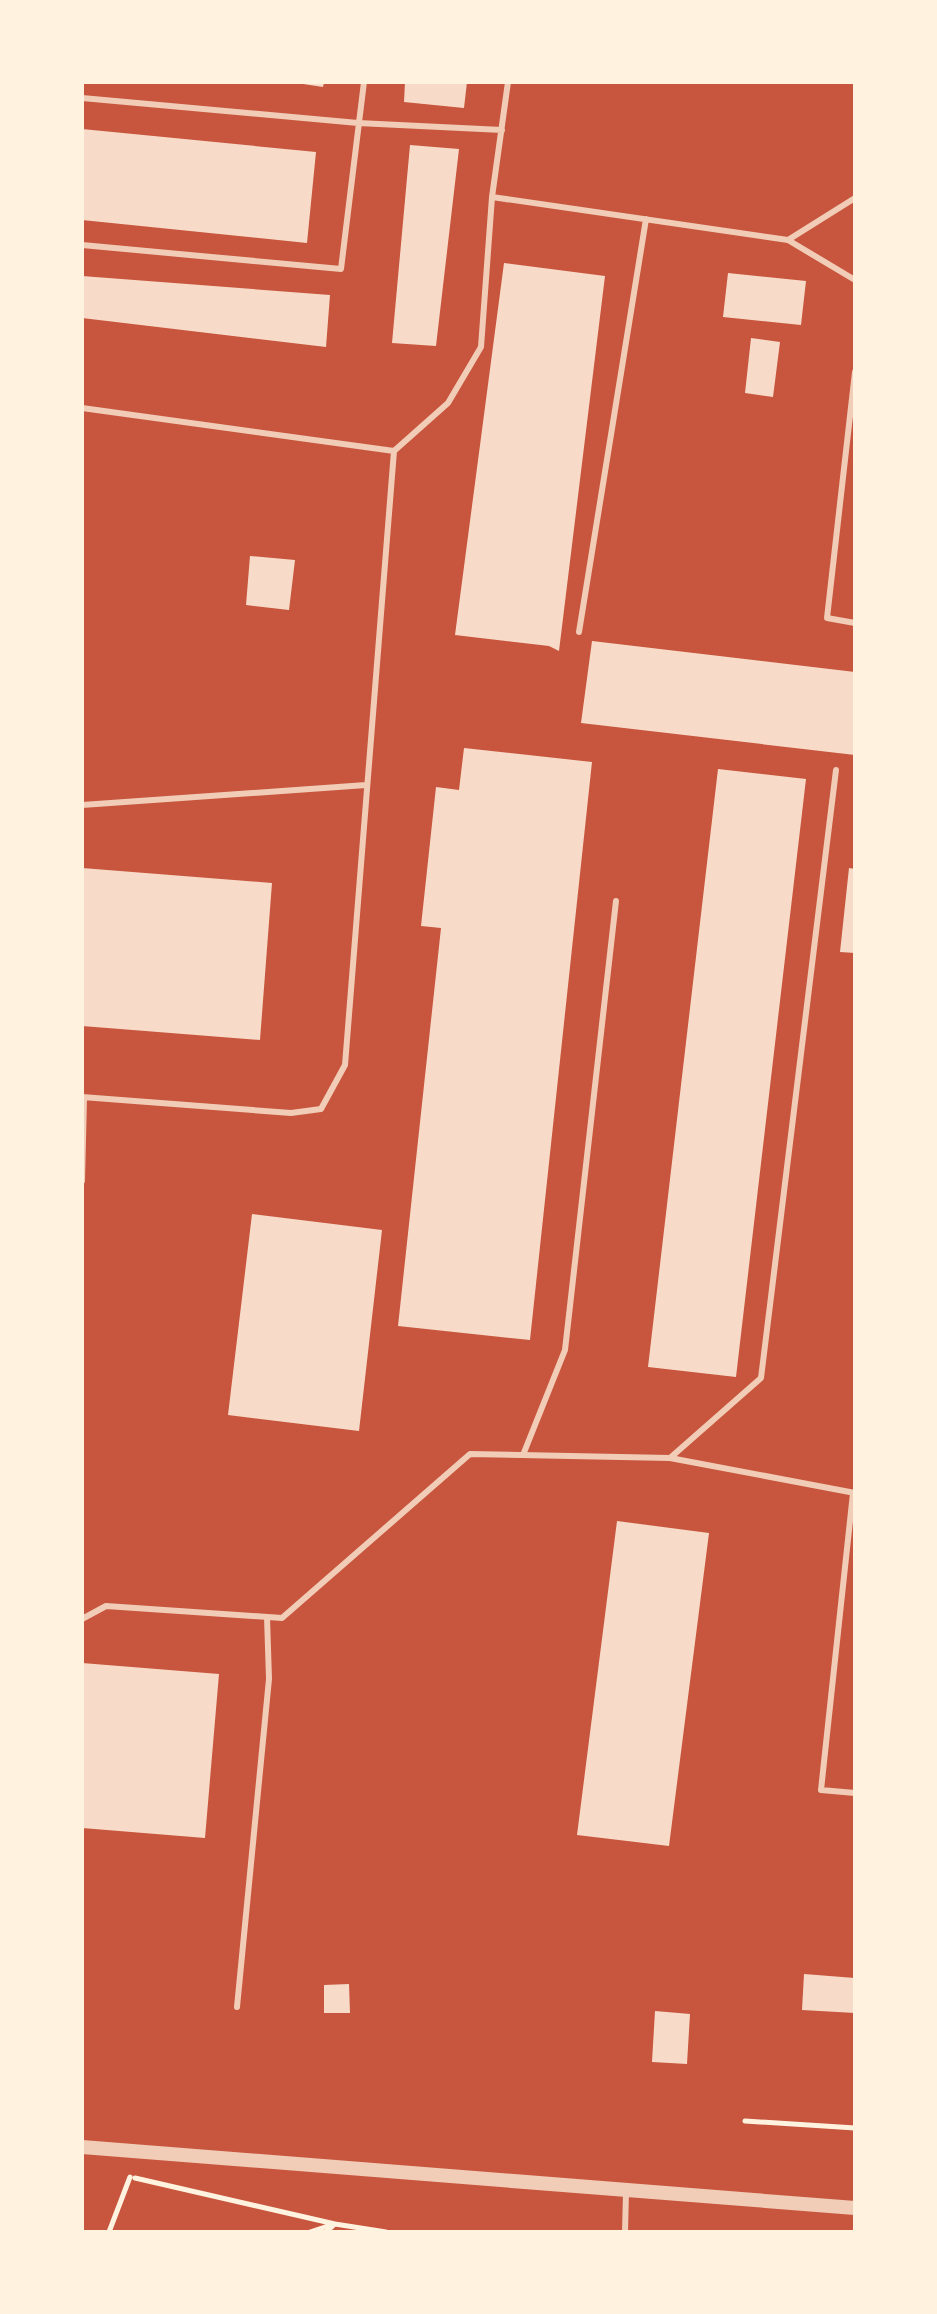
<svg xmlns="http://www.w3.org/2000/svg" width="937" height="2314" font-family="'Source Sans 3',sans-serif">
  <rect width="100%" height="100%" fill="#c8553d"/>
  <path fill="#f7dbc8" d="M290,82H324L323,87Z
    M405,82H467L464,108L404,102Z
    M82,129L316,152L307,243L82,220Z
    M410,145L459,149L436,346L392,343Z
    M504,263L605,276L559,651L549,646L455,635Z
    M728,273L806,281L801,325L723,317Z
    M82,276L330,295L326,347L82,318Z
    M751,338L780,342L773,397L745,393Z
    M250,556L295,560L289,610L246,605Z
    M592,641L855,672V755L581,723Z
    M464,748L592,762L530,1340L398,1326L441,928L421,926L436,787L459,790Z
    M718,769L806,779L736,1377L648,1367Z
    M82,868L272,883L260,1040L82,1026Z
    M849,868L855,869V953L840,952Z
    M252,1214L382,1230L359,1431L228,1415Z
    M617,1521L709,1533L669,1846L577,1835Z
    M82,1663L219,1674L205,1838L82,1828Z
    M804,1974L855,1978V2013L802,2010Z
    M349,1984L350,2013H324V1985Z
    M655,2011L690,2014L687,2064L652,2062Z"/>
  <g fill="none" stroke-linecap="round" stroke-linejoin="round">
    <path stroke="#fff3e0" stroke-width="5" d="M745,2121L855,2128
      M135,2178L335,2224
      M109,2232L130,2177
      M310,2232L331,2225
      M326,2232L335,2224L386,2232"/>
    <path stroke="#f1ccb7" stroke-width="6" d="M82,98L358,123L502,130
      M492,197L788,240L855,198
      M788,240L855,280
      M82,245L341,269L364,82
      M855,372L827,618L855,623
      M82,408L394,451L345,1065L321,1109L291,1113L82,1097
      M394,451L448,403L481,347L492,197L508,82
      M579,632L646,219
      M82,805L366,785
      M82,1181L84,1099
      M523,1455L565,1350L616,901
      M670,1458L855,1493
      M853,1493L821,1790L855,1793
      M82,1619L106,1606L282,1618L470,1454L670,1458L761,1378L836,770
      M237,2007L269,1679L267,1617
      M625,2232L626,2192"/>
    <path stroke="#f1ccb7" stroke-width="14" d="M82,2147L855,2208"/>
  </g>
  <rect width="937" height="2314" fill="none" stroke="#fff3e0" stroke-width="168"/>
</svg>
